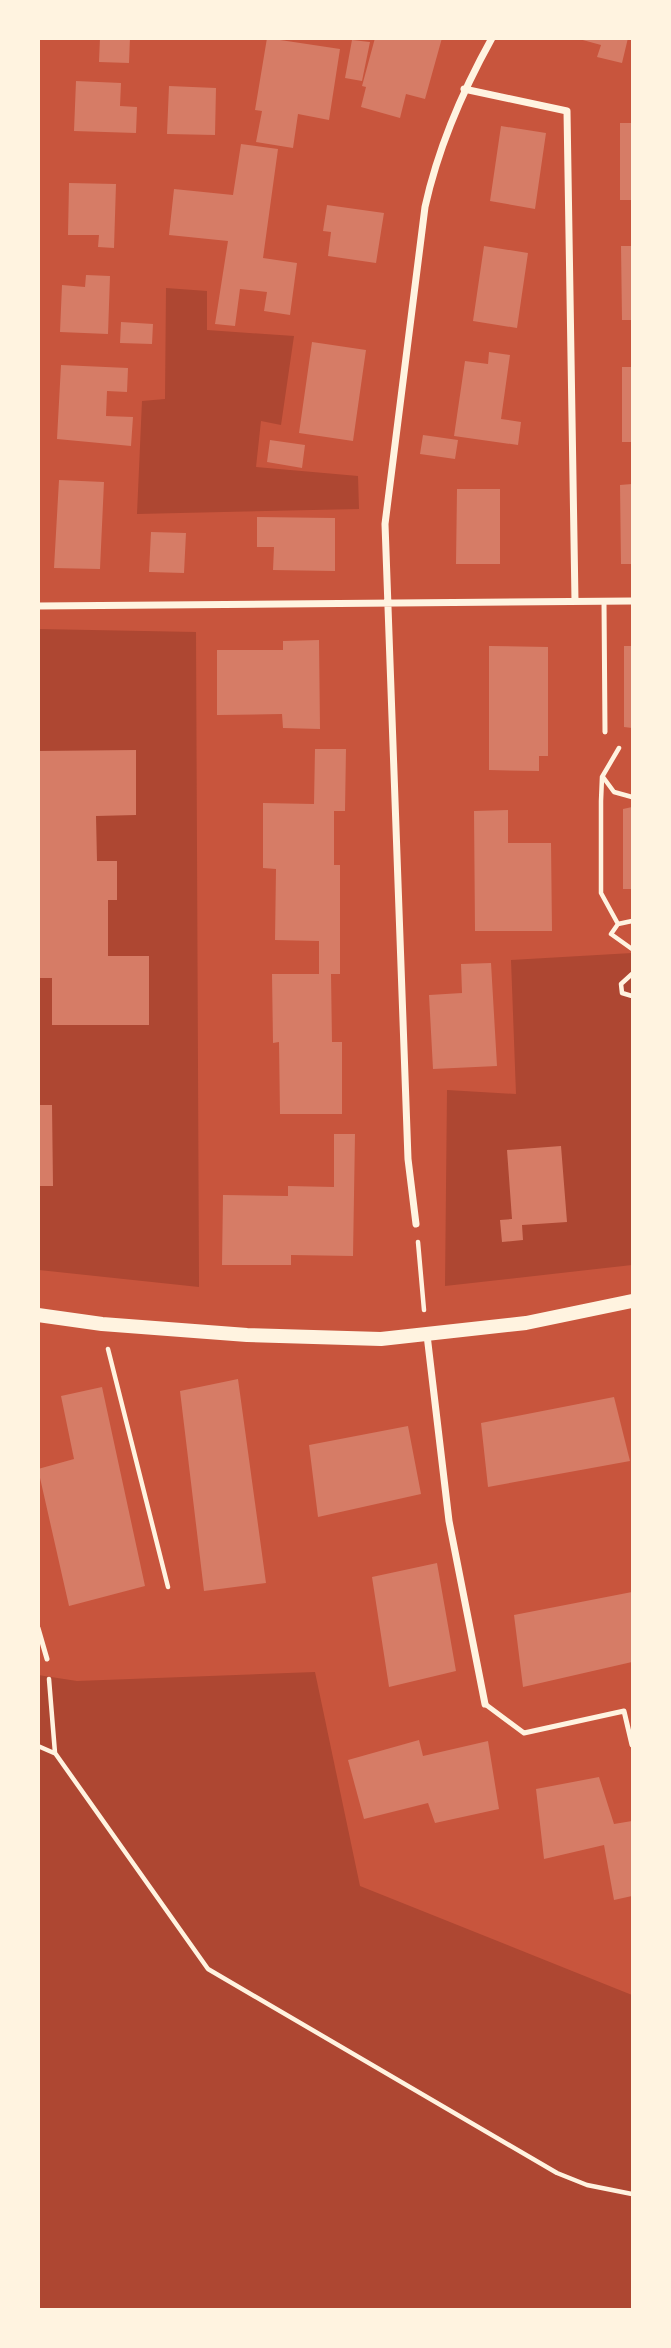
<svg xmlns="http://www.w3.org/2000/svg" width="671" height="2348" font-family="'PT Sans',sans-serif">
  <rect width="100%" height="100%" fill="#c8553d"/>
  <path fill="#ae4732" d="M166,288L207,291V330L294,336L281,425L261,421L256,467L358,476L359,509L137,514L142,401L165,399Z
    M39,629L196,632L199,1287L39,1270Z
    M632,953V1265L445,1286L447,1090L516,1094L511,960Z
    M315,1672L360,1886L632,1995V2309H39L38,1675L77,1681Z"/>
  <path fill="#d67c66" d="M100,38H130L129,63L99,62Z
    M267,38L340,49L329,120L298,114L293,148L256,142L262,111L255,110Z
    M375,38H442L425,99L406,94L400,118L361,107L366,87L362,86Z
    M628,38L622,63L597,57L601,45L579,39Z
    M352,40L370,42L362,81L345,78Z
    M76,81L121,83L120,106L137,107L136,133L74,131Z
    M169,86L216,88L215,135L167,134Z
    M620,123H632V200H620Z
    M501,126L546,133L535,209L490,201Z
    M241,144L278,149L263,258L297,263L290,315L264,311L267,292L240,289L235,326L215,324L228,241L169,235L174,189L233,195Z
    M69,183L116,184L114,248L98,247L99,235H68Z
    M327,205L384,213L376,263L328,256L331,232L323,231Z
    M484,246L528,253L517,328L473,321Z
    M621,246H632V320H622Z
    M86,275L110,276L108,334L60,332L62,285L85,287Z
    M121,322L153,324L152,344L120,343Z
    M312,342L366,350L353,441L299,433Z
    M489,352L510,355L501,419L521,422L518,445L454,436L465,361L488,364Z
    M61,365L128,368L127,392L107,391L106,416L133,417L131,446L57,439Z
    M622,367H632V442H622Z
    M423,435L458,440L455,459L420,454Z
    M270,440L305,445L302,468L267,462Z
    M59,480L104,482L100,569L54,568Z
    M632,484V564H621L620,485Z
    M457,489H500V564H456Z
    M257,517L335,518V571L273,570L274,547H257Z
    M151,532L186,533L184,573L149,572Z
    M319,640L320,729L283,728L282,714L217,715V650H283V641Z
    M489,646L548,647V756H539V771L489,770Z
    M624,646H632V728L624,727Z
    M315,749H346L345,811H334V865H340V974H331L332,1042H342V1114H280L279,1042L273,1043L272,974H319V941L275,940L276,869L263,868V803L314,804Z
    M136,750V815L96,816L97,861H117V900H108V956H149V1025H52V978H40L38,751Z
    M632,807V889H623V809Z
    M508,810V843H551L552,931H475L474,811Z
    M491,963L497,1066L433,1069L429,995L462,993L461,964Z
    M38,1105H52L53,1186H38Z
    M334,1134H355L353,1256L291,1255V1265H222L223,1195L288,1196V1186L334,1187Z
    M561,1146L567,1222L522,1225L523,1240L502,1242L500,1220L512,1219L507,1150Z
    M238,1379L266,1583L204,1591L180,1391Z
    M102,1387L145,1586L69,1606L38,1469L74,1459L61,1396Z
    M614,1397L630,1461L488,1487L481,1423Z
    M408,1426L421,1494L318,1517L309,1445Z
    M437,1563L456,1671L389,1687L372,1577Z
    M632,1592V1662L523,1687L514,1615Z
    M419,1740L423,1756L488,1741L499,1809L435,1823L428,1803L364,1819L348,1760Z
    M599,1777L614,1824L632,1821V1896L614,1900L604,1845L544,1859L536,1789Z"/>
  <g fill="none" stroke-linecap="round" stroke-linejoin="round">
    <path stroke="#fff3e0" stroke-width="4.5" d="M603,777L614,792L632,797
      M632,921L618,924L611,934L632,949
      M618,924L601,893V801L602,777L619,748
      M632,974L621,984L622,993L632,996
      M418,1242L424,1310
      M108,1349L168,1587
      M49,1679L55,1753L208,1969L557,2173L587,2185L632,2194
      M38,1746L54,1753"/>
    <path stroke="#fff3e0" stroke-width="5" d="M604,601L605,732
      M38,1628L47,1659
      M485,1704L524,1733L624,1711L632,1745"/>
    <path stroke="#fff3e0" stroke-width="7" d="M464,89L567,111L575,601
      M38,606L632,601
      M416,1224L408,1159L385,524L425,207C438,148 462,92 492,38
      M427,1335L449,1521L485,1704"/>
    <path stroke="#fff3e0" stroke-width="14" d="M38,1315L102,1324L247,1335L381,1339L526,1323L632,1301"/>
  </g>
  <rect width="671" height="2348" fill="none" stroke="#fff3e0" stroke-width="80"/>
</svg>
